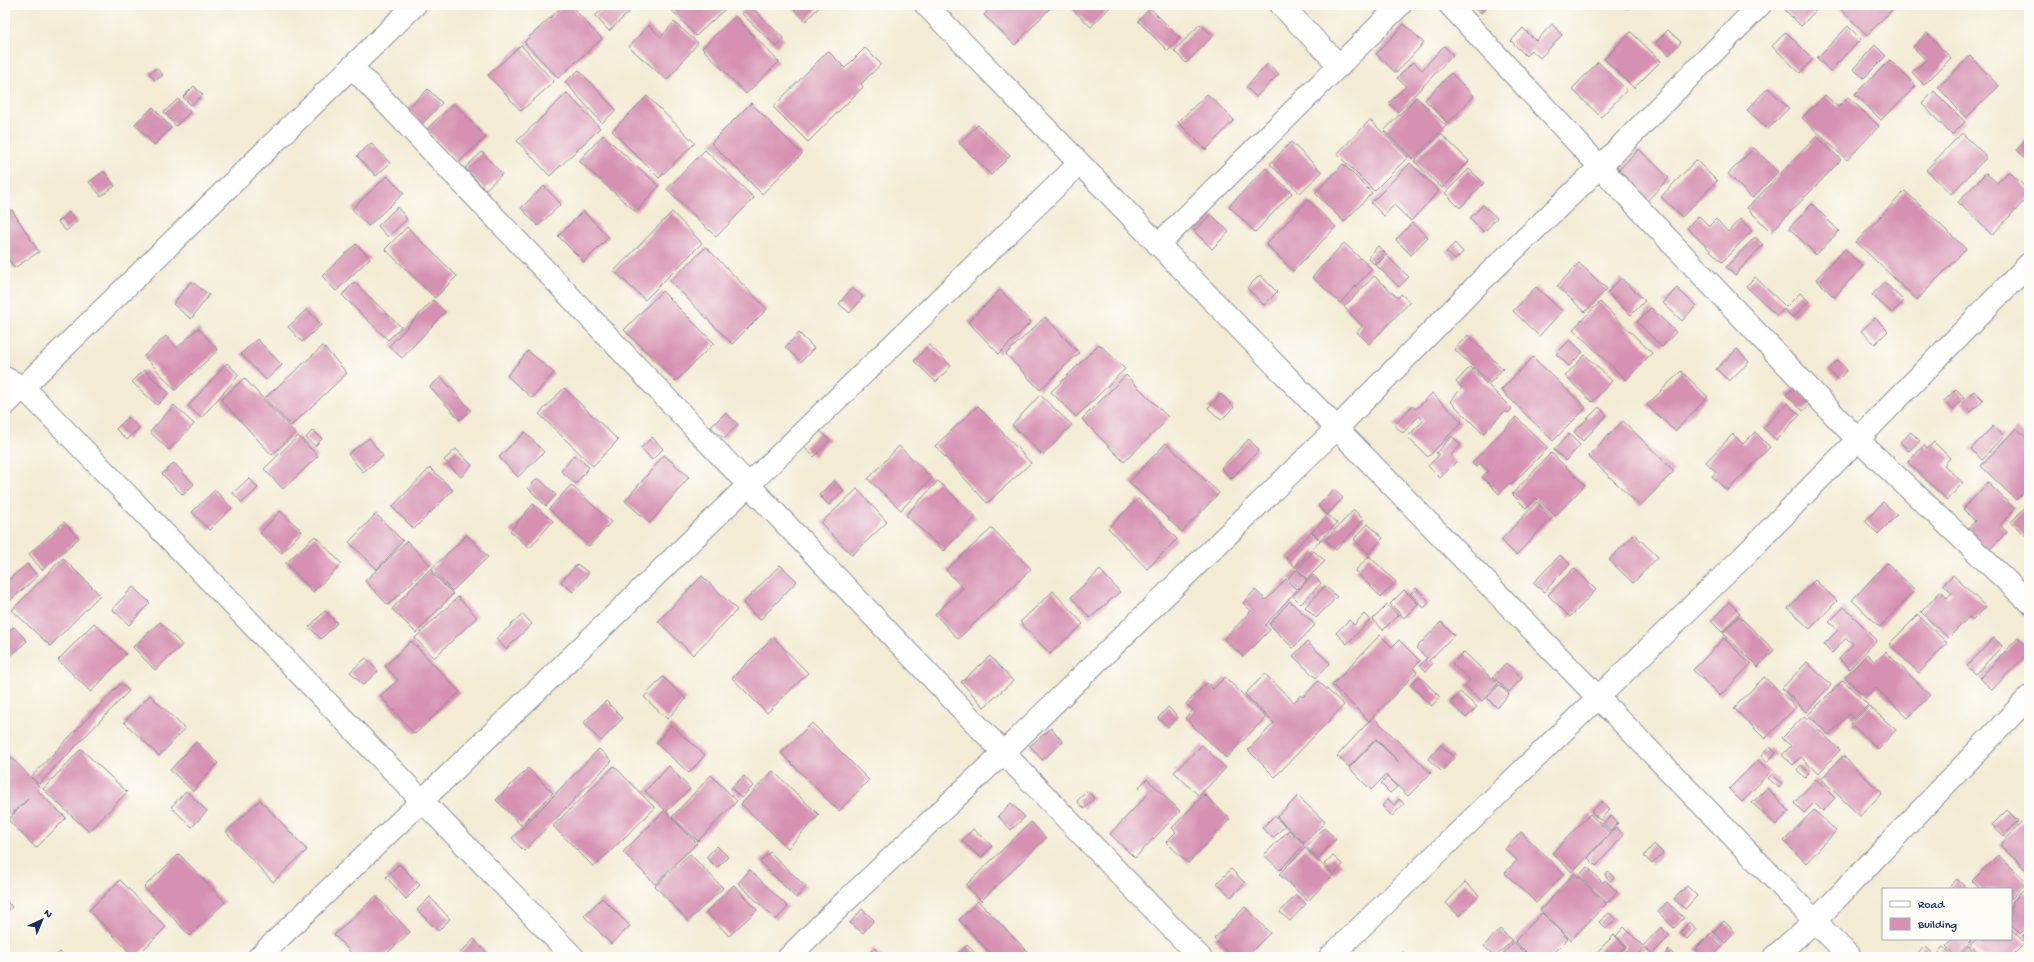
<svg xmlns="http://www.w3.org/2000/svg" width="2034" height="962" font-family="'Gochi Hand',sans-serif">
  <rect width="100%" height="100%" fill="#fdfcf7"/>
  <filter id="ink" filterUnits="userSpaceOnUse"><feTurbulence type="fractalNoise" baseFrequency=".025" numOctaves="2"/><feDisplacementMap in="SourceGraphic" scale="8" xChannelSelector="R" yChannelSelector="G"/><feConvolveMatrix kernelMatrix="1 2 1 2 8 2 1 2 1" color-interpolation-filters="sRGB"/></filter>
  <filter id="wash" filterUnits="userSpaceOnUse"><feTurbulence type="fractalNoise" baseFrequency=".012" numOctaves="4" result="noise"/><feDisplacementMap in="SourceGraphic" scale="16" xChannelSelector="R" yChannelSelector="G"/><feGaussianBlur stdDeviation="0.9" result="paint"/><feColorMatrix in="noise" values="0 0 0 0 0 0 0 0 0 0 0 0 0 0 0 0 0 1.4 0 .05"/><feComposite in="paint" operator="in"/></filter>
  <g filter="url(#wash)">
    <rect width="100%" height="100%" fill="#f3ebd4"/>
    <g id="blocks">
      <path fill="#d690b1" d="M564,5H570L602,39L558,78L524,42Z
        M607,5H637L609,31L595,16Z
        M667,5H719L724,10L696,36Z
        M749,5L784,39L777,47L741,13Z
        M789,5H821L806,21Z
        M993,5H1053L1015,45L984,15Z
        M1068,5H1112L1091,27Z
        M1473,5H1489L1481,13Z
        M1624,5H1632L1628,9Z
        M1790,5H1821L1801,26L1785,10Z
        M1840,5H1897L1867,35L1838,7Z
        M1150,8L1180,38L1168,51L1138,21Z
        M735,16L779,62L746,94L702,48Z
        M674,22L698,43L667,80L629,47L648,25L661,37Z
        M1200,24L1213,36L1186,63L1174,51Z
        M1404,24L1424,43L1396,73L1376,54Z
        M1552,24L1562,35L1540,58L1531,50L1526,56L1511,41L1523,28L1536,41Z
        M1848,26L1861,39L1830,71L1817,58Z
        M1668,30L1681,42L1669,55L1656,42Z
        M1631,32L1661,61L1634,88L1604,59Z
        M1786,32L1813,59L1800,73L1772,46Z
        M1927,33L1951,58L1924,85L1912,72L1926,60L1913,47Z
        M521,45L554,82L521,111L488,75Z
        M1875,45L1886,56L1864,78L1853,69Z
        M1444,46L1453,55L1398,112L1389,103L1406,86L1397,78L1413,62L1422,70Z
        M865,48L881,64L861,84L863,87L808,142L773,107L828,51L845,68Z
        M1970,56L1999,86L1966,118L1938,87Z
        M1890,60L1916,86L1881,120L1855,94Z
        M1598,62L1627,90L1601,117L1572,89Z
        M1268,64L1279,74L1256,97L1246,87Z
        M157,68L163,75L155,81L149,73Z
        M579,70L616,110L602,123L565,82Z
        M1451,73L1474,96L1448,123L1425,100Z
        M194,86L203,95L191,105L183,97Z
        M1768,88L1789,108L1768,129L1747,110Z
        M428,89L442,103L422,124L407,109Z
        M1934,91L1965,122L1952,135L1922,104Z
        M567,93L600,128L550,176L517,141Z
        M1207,94L1234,120L1206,150L1178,122Z
        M1825,95L1838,107L1848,97L1879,126L1847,160L1802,118Z
        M647,96L695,143L659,178L612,131Z
        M1416,97L1446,126L1413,159L1384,131Z
        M178,99L190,112L176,126L164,112Z
        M454,103L486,137L458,163L427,129Z
        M751,103L802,154L762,194L711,143Z
        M153,107L171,128L154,145L135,124Z
        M1370,120L1408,157L1374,191L1337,154Z
        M978,125L1010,156L991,175L959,143Z
        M1962,133L1987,157L1951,194L1926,170Z
        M1441,134L1469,161L1442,188L1414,161Z
        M603,135L659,186L636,212L579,161Z
        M1817,136L1841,160L1771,232L1747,208Z
        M2029,136V162L2016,150Z
        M1291,142L1322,172L1300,193L1270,164Z
        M371,143L390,163L376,176L357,156Z
        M1754,148L1778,172L1752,198L1728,174Z
        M1639,149L1669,178L1646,202L1616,173Z
        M705,150L754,198L716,237L667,189Z
        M482,152L502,174L485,190L465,168Z
        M1696,160L1717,181L1682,217L1661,197Z
        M1410,163L1439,191L1411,221L1394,205L1384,216L1371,203Z
        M1343,164L1372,193L1344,222L1315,193Z
        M1266,168L1292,193L1255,232L1229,206Z
        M1469,169L1484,183L1460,208L1445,193Z
        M104,171L115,186L101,196L89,182Z
        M2009,171L2029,191V196L1992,235L1958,202L1986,173L1997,183Z
        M387,176L404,193L368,226L352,209Z
        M544,186L561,204L538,226L521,208Z
        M1905,191L1966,249L1917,300L1856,242Z
        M1308,200L1336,227L1293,271L1266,244Z
        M1812,204L1839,231L1816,255L1789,228Z
        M1483,205L1497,218L1484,232L1470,218Z
        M397,207L407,219L388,237L378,226Z
        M12,210L39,252L14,268L5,254V214Z
        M583,211L609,237L584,262L558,236Z
        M69,212L77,221L66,231L58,222Z
        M672,212L702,243L645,300L614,271Z
        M1211,214L1229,232L1212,249L1194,231Z
        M1699,216L1709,226L1716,219L1728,232L1740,219L1752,231L1722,262L1687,228Z
        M1412,223L1428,237L1411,255L1396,240Z
        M407,227L457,276L435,298L385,249Z
        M1755,237L1763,245L1735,275L1726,267Z
        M1344,243L1372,269L1340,303L1312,277Z
        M1455,243L1463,252L1455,260L1446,252Z
        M356,244L370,258L336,291L322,276Z
        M1378,246L1385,253L1374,264L1368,258Z
        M706,247L767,309L732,344L670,281Z
        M1845,249L1863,266L1834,297L1816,279Z
        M1386,255L1409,277L1399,287L1376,265Z
        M1579,263L1607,289L1585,312L1557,286Z
        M1260,275L1277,292L1264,305L1247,288Z
        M1374,276L1398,298L1401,294L1410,302L1369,344L1357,332L1362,326L1344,307Z
        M1755,277L1786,307L1800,293L1809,301L1793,318L1784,309L1777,316L1746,286Z
        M1621,278L1645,301L1631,315L1607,293Z
        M191,281L209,295L191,319L173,304Z
        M354,282L401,327L388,340L342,295Z
        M1884,282L1904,301L1892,313L1872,295Z
        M1536,287L1562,311L1539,336L1513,311Z
        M852,288L863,297L850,313L839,304Z
        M1677,288L1696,306L1682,321L1663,303Z
        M1000,290L1031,322L999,354L968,322Z
        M662,291L714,343L676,381L624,330Z
        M433,300L445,312L402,358L389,346Z
        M1600,302L1652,353L1626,380L1573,329Z
        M1651,308L1676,332L1662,347L1637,322Z
        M307,309L321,325L302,342L288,327Z
        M1045,317L1079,353L1040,390L1006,354Z
        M1875,318L1888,331L1875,344L1861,331Z
        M198,328L218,350L175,390L144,356L166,336L177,348Z
        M799,333L814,348L801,362L785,347Z
        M1468,335L1503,369L1490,383L1454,349Z
        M257,339L282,365L266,380L241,354Z
        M1570,340L1583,352L1569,366L1556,354Z
        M1099,344L1125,369L1076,417L1051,392Z
        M929,345L951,366L936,382L914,361Z
        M323,346L347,373L291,426L265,398Z
        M1737,349L1749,362L1729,381L1716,369Z
        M528,351L554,373L532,398L507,376Z
        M1585,355L1612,381L1592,402L1565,376Z
        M1533,357L1586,408L1553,441L1501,390Z
        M1838,360L1847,370L1838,380L1828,370Z
        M227,363L239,375L201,418L188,406Z
        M1470,367L1512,409L1508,413L1505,411L1483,434L1450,401L1462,388L1456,382Z
        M144,370L169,393L157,405L132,382Z
        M1681,371L1708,397L1675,431L1647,405Z
        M1126,375L1169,418L1124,462L1082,419Z
        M441,377L471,410L460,420L430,387Z
        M244,378L295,433L272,455L221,400Z
        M1795,387L1811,403L1803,411L1786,395Z
        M564,388L618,440L593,466L539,414Z
        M1956,389L1964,397L1953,410L1944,401Z
        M1974,391L1983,400L1971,412L1962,403Z
        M1432,393L1462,422L1428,457L1407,437L1423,421L1419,416L1403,433L1394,425L1412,406L1416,409Z
        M1221,394L1234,407L1221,420L1208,408Z
        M1040,395L1072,425L1043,455L1012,425Z
        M1787,403L1800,415L1776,440L1763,428Z
        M174,405L194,424L169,450L150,432Z
        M978,406L1031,463L987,503L935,446Z
        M1599,407L1607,415L1583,441L1574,432Z
        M725,413L738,424L724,439L711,427Z
        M128,417L139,428L127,440L116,429Z
        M1516,417L1548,448L1511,485L1509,483L1499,494L1482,477L1488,471L1480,464L1476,467L1472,463Z
        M1623,421L1674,471L1640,506L1588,456Z
        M1993,426L2004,436L1982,460L1971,449Z
        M2016,428L2029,440V487L2016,500L1981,466Z
        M313,430L322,439L315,446L306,438Z
        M820,431L830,440L814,457L804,447Z
        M525,432L544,452L518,477L499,457Z
        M1755,432L1770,447L1727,491L1712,476L1716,472L1706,462L1733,434L1743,444Z
        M1911,432L1920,441L1909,451L1900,442Z
        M1569,434L1580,445L1566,461L1554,450Z
        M298,436L318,456L283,489L264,469Z
        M1452,436L1461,445L1450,456L1456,462L1440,478L1428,466L1439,455L1436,453Z
        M652,437L663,449L652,460L641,448Z
        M369,438L383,456L363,472L348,454Z
        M1249,439L1259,450L1231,479L1221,468Z
        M1934,442L1950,458L1944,465L1963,483L1947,500L1908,462L1924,445L1927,449Z
        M1166,443L1219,493L1182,532L1129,482Z
        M899,446L932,478L901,510L868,479Z
        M456,449L472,465L461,477L444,460Z
        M1551,453L1585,485L1555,516L1536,498L1526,508L1512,494Z
        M574,455L589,467L576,484L561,471Z
        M664,455L689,477L650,523L625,501Z
        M174,463L194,484L183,495L162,474Z
        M430,468L453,490L414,529L392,507Z
        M249,478L258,488L242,503L233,493Z
        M538,478L556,495L546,506L528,488Z
        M834,480L844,491L829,505L819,495Z
        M938,481L976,517L944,551L906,515Z
        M1988,483L2015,509L2000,525L2007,532L1987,552L1966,531L1975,521L1963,509Z
        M571,485L611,522L589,546L549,509Z
        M857,489L887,522L852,555L821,523Z
        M215,490L232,508L209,530L192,512Z
        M1334,490L1343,498L1327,515L1318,506Z
        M1138,499L1177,539L1147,569L1108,528Z
        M1537,502L1553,517L1516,555L1501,540Z
        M1883,502L1897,515L1878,534L1865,521Z
        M2029,503V539L2011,522Z
        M533,504L553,521L530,548L510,531Z
        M1354,510L1364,520L1336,550L1325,540Z
        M280,511L302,531L282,553L260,533Z
        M376,514L403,541L377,569L349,542Z
        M1328,515L1337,523L1321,540L1312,532Z
        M64,522L79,538L42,570L29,554Z
        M1368,524L1383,538L1369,554L1354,539Z
        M992,528L1031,569L958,639L935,614L963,588L946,570Z
        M1311,532L1320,541L1295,567L1286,558Z
        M1634,534L1658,557L1633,583L1609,560Z
        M467,535L488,557L452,591L431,569Z
        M315,536L342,564L313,592L286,563Z
        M407,541L430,565L388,605L365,581Z
        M1314,551L1325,561L1307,579L1297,569Z
        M1560,555L1570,564L1544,592L1533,583Z
        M1369,556L1396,582L1381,597L1355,571Z
        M63,558L100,595L50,646L12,610Z
        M1887,563L1915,590L1880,627L1852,600Z
        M27,564L38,576L6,604L5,583Z
        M577,564L589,573L573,592L561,582Z
        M780,565L797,581L760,620L743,603Z
        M1574,568L1596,590L1570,617L1548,595Z
        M429,570L453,594L416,633L392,609Z
        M1100,570L1120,592L1090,618L1071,597Z
        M1296,570L1307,580L1299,589L1288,578Z
        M1313,575L1321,583L1301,604L1293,596Z
        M1953,575L1986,607L1972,621L1969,617L1948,638L1921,612L1941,591L1947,598L1952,593L1943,584Z
        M702,576L737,610L693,655L658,621Z
        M1286,579L1297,590L1265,625L1270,630L1243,657L1224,639L1251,611L1243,603L1255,590L1266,600Z
        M1815,580L1837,601L1810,629L1788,608Z
        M1325,586L1337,597L1316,618L1305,607Z
        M133,587L150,603L129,625L112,609Z
        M1416,588L1430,602L1424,608L1410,594Z
        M1404,590L1418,604L1404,618L1390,604Z
        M1053,591L1083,624L1050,654L1020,622Z
        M458,597L477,617L434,658L415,638Z
        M1290,601L1315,625L1293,648L1269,624Z
        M1729,602L1740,613L1722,632L1711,621Z
        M1387,605L1398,615L1383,630L1373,619Z
        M1844,607L1877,640L1849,669L1839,659L1853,644L1846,638L1832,653L1824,644L1838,630L1829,622Z
        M325,611L337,623L321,639L309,627Z
        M523,614L532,624L506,649L496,639Z
        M1364,614L1370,620L1347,644L1336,633L1349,620L1354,625Z
        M1918,615L1947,643L1919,673L1889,644Z
        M1739,616L1774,650L1758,667L1723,633Z
        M160,622L182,645L155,670L133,647Z
        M1441,622L1454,635L1429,661L1432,664L1426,671L1420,665L1427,658L1416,648Z
        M94,623L126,654L91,692L58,660Z
        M14,627L27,641L5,661V635Z
        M1380,635L1392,647L1399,640L1420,661L1413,668L1417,672L1369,721L1332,685Z
        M773,637L808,673L767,713L732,678Z
        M1724,638L1751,664L1720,696L1693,670Z
        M1994,638L2002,646L1976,674L1967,666Z
        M2018,638L2029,648V652L1992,690L1980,678Z
        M411,641L460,692L415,734L380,696L398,680L385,666Z
        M1307,642L1330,663L1316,678L1293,656Z
        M1464,652L1498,684L1482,701L1465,686L1470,680L1452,664Z
        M1886,652L1930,695L1908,718L1876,688L1868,696L1864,692L1862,694L1845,677L1867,654L1875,662Z
        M990,656L1013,681L984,707L961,682Z
        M366,658L378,671L363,685L350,672Z
        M1807,662L1831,685L1806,712L1782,688Z
        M1506,663L1522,678L1509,692L1493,677Z
        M1265,674L1294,702L1301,695L1303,697L1318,681L1344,705L1275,777L1248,750L1274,723L1245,694Z
        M1419,676L1440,697L1432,706L1410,685Z
        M663,677L686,699L667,719L644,697Z
        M1225,677L1266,717L1226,758L1185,718L1193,710L1186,704L1207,683L1213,689Z
        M1764,677L1796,707L1765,739L1734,708Z
        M1843,680L1868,705L1854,719L1849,714L1829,735L1808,715Z
        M121,683L129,691L39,784L31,777Z
        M1499,685L1509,694L1497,708L1487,698Z
        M1460,692L1477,707L1466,718L1450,703Z
        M150,695L185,729L159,756L124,722Z
        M606,701L623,718L601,741L583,723Z
        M1869,706L1896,730L1878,749L1851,724Z
        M1168,707L1178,717L1168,727L1158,718Z
        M1804,716L1840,750L1818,774L1801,757L1793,765L1782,755L1791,746L1782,738Z
        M1373,717L1431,773L1408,796L1386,775L1371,790L1349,768L1376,740L1399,762L1376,739L1349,767L1337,756Z
        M812,723L869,780L839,811L781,753Z
        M671,725L705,755L689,773L656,743Z
        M1051,728L1063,742L1042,760L1030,746Z
        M196,742L218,763L193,791L170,770Z
        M1202,745L1226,768L1199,796L1174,772Z
        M1441,745L1454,758L1441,771L1428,759Z
        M1770,747L1776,753L1767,762L1761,755Z
        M81,749L127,792L89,832L43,789Z
        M599,749L612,761L524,851L512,838Z
        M5,751L40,787L37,790L66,818L36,848L8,820L29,798L12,814L5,807Z
        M1843,756L1882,793L1860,816L1821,779Z
        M1758,760L1770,772L1742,802L1729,789Z
        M1801,765L1809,773L1805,778L1797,770Z
        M614,766L655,808L594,867L553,826Z
        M669,766L690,789L666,812L697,843L655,884L623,852L665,810L645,791Z
        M528,768L553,793L521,825L496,800Z
        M773,771L819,815L788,848L741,804Z
        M1772,774L1782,784L1779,788L1768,778Z
        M711,775L737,801L698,841L672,817Z
        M744,776L753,786L741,798L731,788Z
        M1387,777L1397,787L1390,793L1381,784Z
        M1147,779L1180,811L1135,858L1110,834L1147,795L1139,787Z
        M1816,779L1835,798L1823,811L1814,803L1804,813L1794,803Z
        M1767,788L1789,811L1776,825L1752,803Z
        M186,791L207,811L192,827L171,807Z
        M1087,791L1094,798L1084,809L1077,801Z
        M1204,794L1230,819L1188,863L1166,842L1176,832L1172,828Z
        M1298,796L1325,822L1304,843L1277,817Z
        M1388,799L1394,805L1399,799L1404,804L1392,816L1382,806Z
        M260,800L307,850L273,882L226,832Z
        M1602,801L1610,809L1600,820L1591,812Z
        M1011,803L1025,817L1011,830L998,816Z
        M1814,810L1836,831L1806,863L1784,841Z
        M2007,810L2018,821L2004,836L1992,825Z
        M1590,814L1610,833L1572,872L1552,853Z
        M2029,815V873L2000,845Z
        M1274,816L1285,826L1273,838L1262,828Z
        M1611,816L1618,823L1611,831L1603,824Z
        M1031,822L1046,838L981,901L966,885Z
        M1616,827L1624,835L1596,866L1588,858Z
        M1324,828L1336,839L1318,858L1306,847Z
        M973,829L992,846L981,858L962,841Z
        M1289,830L1304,845L1280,870L1264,855Z
        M1521,832L1564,874L1536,903L1505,873L1517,860L1505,849Z
        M1654,844L1663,853L1652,864L1644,856Z
        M717,846L728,857L717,868L706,857Z
        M1305,848L1333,875L1308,901L1279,874Z
        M770,852L806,887L796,898L760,862Z
        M179,854L225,902L190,936L144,887Z
        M690,854L723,888L688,921L655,886Z
        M1998,855L2027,882L2011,899V889H1980L1972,881Z
        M1333,856L1343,865L1334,874L1324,864Z
        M399,864L420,885L406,899L386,877Z
        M1587,867L1603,883L1605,880L1617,892L1607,903L1579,876Z
        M1231,869L1245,883L1231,897L1217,883Z
        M750,870L788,907L776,920L738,883Z
        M1608,872L1614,877L1611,881L1605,876Z
        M1574,873L1606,904L1571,940L1540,910Z
        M1957,879L1967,889H1947Z
        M120,880L166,927L136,957H134L89,910Z
        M1465,882L1479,895L1459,916L1446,903Z
        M734,885L757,910L729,936L706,912Z
        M1687,886L1697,896L1685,909L1674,899Z
        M2023,891L2029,897V925L2020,934L2011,925V903Z
        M1296,895L1306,904L1290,921L1280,912Z
        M376,896L410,932L383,957H355L334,935Z
        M430,897L450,919L438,931L417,910Z
        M602,898L630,926L611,944L584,916Z
        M5,900L12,907L5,914Z
        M978,901L1027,951L1021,957H994L959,920Z
        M1667,902L1684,918L1674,928L1658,912Z
        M1245,907L1270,933L1246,957H1233L1214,939Z
        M862,909L874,920L863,933L850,923Z
        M1542,913L1568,939L1550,957H1531L1515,941Z
        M1609,913L1616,919L1606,929L1599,922Z
        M1724,921L1735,932L1725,943L1713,932Z
        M1689,922L1696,929L1687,939L1680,933Z
        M1624,927L1643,946L1661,927L1670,936L1652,954L1645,947L1636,957H1616L1627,946L1616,936Z
        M1500,929L1512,941L1495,957L1484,946Z
        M2011,929L2025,943L2011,957H1983L1970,945L1976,939H2011Z
        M2029,929V942L2023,936Z
        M1711,933L1724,945L1712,957H1703L1695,949Z
        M1614,935L1625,946L1615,957H1597L1594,955Z
        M474,939L491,957H462L459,954Z
        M1953,939H1969L1971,941L1956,957L1946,946Z
        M1514,942L1529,957H1500Z
        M967,945L979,957H955Z
        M1925,946L1937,957H1915Z
        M1944,947L1954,957H1939L1937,955Z
        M1968,947L1979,957H1958Z
        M874,948L883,957H866Z
        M1669,950L1676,957H1663Z
        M60,952L65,957H54Z
        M1403,952L1408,957H1399Z
        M1158,953L1163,957H1154Z"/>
    </g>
  </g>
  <g filter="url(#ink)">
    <use href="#blocks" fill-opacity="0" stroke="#878d99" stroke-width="1"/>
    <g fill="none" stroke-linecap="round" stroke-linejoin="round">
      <defs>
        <path id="street" d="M926,5L1850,957
          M1281,5L1340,66
          M1450,5L1600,167L1857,439L2029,602
          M353,68C635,364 915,663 1200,957
          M1158,245L1400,5
          M5,378L23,387L573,957
          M5,405L415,5
          M259,957L551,677L1079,164
          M789,957L833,913L1003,753L1336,429L1480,282L1600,167L1760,5
          M1330,957L1743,557L2029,264
          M1774,957L1815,921L2029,697"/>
      </defs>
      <use href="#street" stroke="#878d99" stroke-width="24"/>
      <use href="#street" stroke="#fff" stroke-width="22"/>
    </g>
  </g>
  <rect width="2034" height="962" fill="none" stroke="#fdfcf7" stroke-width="20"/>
  <rect x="1882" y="888" width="130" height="52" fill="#fdfcf7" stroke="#a3aaba"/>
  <rect x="1890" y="901" width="20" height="6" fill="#ffffff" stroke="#a3aaba"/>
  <text x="1918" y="908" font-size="12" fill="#1b2f5e">Road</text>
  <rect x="1890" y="918" width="20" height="12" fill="#d690b1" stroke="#a3aaba"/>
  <text x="1918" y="928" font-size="12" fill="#1b2f5e">Building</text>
  <g transform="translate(42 920) rotate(44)" stroke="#fdfcf7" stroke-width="3" paint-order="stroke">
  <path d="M0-3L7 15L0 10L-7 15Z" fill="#1b2f5e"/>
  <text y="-6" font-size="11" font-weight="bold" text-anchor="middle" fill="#1b2f5e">N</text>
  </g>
</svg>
